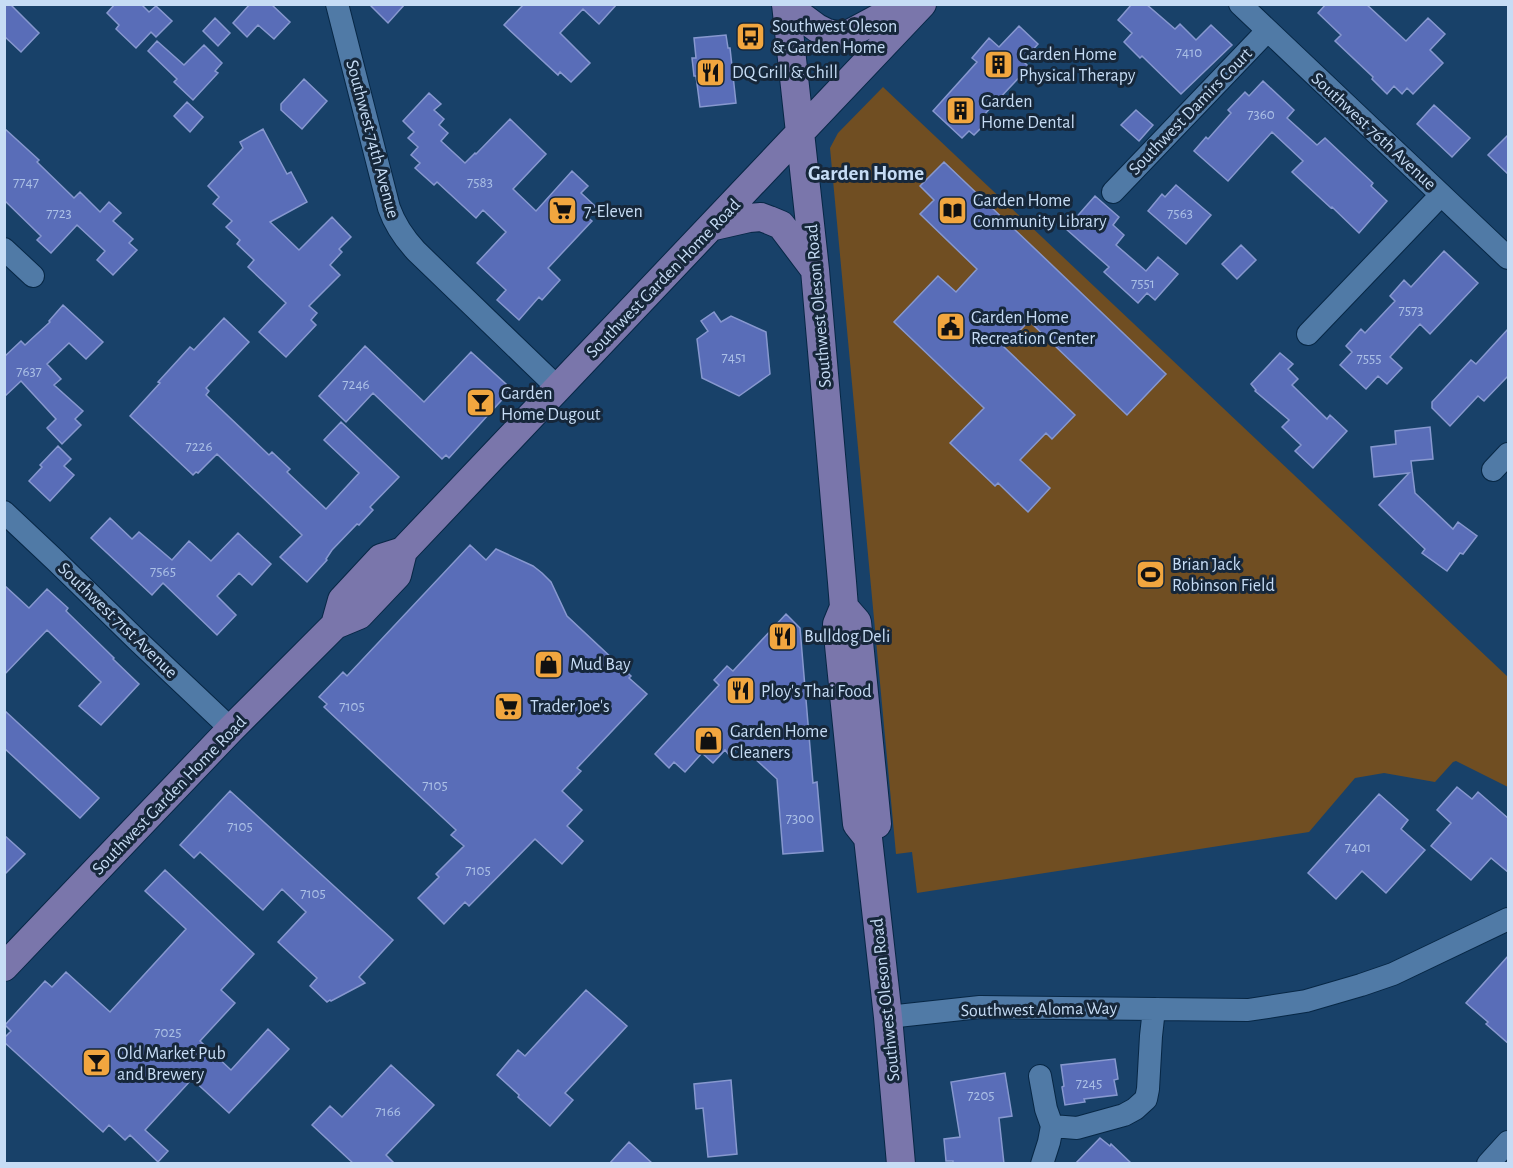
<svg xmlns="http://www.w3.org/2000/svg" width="1513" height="1168" font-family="'Alegreya Sans',sans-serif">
  <rect width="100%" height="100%" fill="#184169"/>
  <path fill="#704e22" d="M883,87L1508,677V787L1456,761L1453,762L1435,782L1384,773L1355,778L1309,832L917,893L912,852L896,854L830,148L838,133Z"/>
  <path fill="#596db8" stroke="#8798cf" stroke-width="1.5" d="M4,4H10L39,33L21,52L4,36Z
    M115,4H141L149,12L156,6L172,21L156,37L151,32L136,48L116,29L119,25L107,13Z
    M250,4H271L290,22L274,39L258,25L247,37L233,23Z
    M369,4H405L388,23Z
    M524,4H617L599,24L583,9L560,33L590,63L571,82L560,72L558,75L504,25Z
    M1132,4H1146L1175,29L1180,24L1196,40L1211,25L1232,45L1181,94L1142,56L1140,58L1124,42L1132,33L1118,20Z
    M1326,4H1366L1406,41L1428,18L1445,34L1430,50L1443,63L1413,94L1407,88L1402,94L1394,86L1387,94L1372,79L1373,77L1335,41L1341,35L1318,13Z
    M215,18L230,33L218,46L203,31Z
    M1019,26L1038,44L1023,61L1029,67L981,118L986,123L974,135L969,131L962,138L933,111L977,62L972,58L989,38L999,47Z
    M726,35L728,48H730L736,103L700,107L696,76H694L692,58H696L694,38Z
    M157,41L184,65L204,45L222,63L215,71L218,73L193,100L174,82L177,79L148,51Z
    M304,79L327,101L302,129L281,110V104Z
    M1263,81L1294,110L1287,118L1317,145L1325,138L1373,183L1371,186L1387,201L1359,233L1332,207L1331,208L1292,172L1303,161L1272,132L1228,181L1194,151L1206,137L1208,139L1231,113L1228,110L1245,92L1249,96Z
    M429,93L441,104L434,110L444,119L439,125L448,133L441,141L465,163L475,153L476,154L510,119L546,154L513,189L536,211L572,171L588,186L581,193L595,206L586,216L592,221L548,268L560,280L542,300L539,297L519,320L497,300L506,290L477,263L506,232L483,210L476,218L437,182L434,185L415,168L420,163L411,155L418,147L408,138L414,132L403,121Z
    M187,102L203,117L190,132L174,116Z
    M1434,105L1470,138L1452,157L1417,124Z
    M1136,110L1153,125L1139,141L1121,125Z
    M4,128L39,160L37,162L74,198L80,192L100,212L109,202L121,213L113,221L133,239L129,243L137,250L113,275L97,260L105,251L77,225L51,253L37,240L41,236L4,200Z
    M263,129L287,174L291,172L307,202L270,222L299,250L332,217L351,237L339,249L342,252L330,265L340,275L309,306L317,313L311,320L316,325L286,357L259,332L286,303L248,267L254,260L237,244L240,240L226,227L232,221L213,204L219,197L208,186L243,148L240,142Z
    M1509,134V175L1488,155Z
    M944,162L1166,374L1127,415L1029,321L1004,347L1075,415L1052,439L1046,433L1020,460L1050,488L1028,512L998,483L995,486L950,443L984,408L894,322L938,276L956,292L977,269L920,214L934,200L920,186Z
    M1176,185L1211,215L1186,244L1148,211L1162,194L1165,197Z
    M1095,196L1119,217L1113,225L1124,235L1116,245L1146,271L1158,257L1178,274L1155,300L1147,293L1138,303L1104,272L1109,267L1066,229Z
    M1241,245L1256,260L1237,279L1222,264Z
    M1444,251L1478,283L1430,334L1420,324L1390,357L1402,368L1387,384L1378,376L1366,389L1340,365L1352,352L1346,346L1361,329L1365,333L1395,301L1390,296L1404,280L1411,287Z
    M63,305L103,342L86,359L69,343L47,364L61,379L54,385L83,411L75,419L81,425L62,444L47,428L56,419L21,381L4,397V357L21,341L25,345L50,322L49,321Z
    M714,312L721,322L731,316L766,332L770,374L739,396L702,378L697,339L708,331L701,321Z
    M224,318L249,342L206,388L209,391L206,395L269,455L272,452L290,469L287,472L326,509L359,473L324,440L341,422L399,477L370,507L373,510L359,525L357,524L332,550L326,559L327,560L307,582L280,557L302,535L217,454L198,473L196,472L193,475L130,416L160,383L158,382L190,347L194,350Z
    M1509,328V375L1484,401L1478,396L1450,426L1432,408V402L1471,360L1476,364Z
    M365,346L424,402L471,352L507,385L509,392L449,458L446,455L442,459L373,393L346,422L319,396Z
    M1280,353L1293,364L1288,369L1298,379L1292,385L1327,419L1330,415L1347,431L1313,468L1295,451L1301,445L1282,427L1289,420L1255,391L1256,390L1251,384Z
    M1430,427L1433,459L1411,461L1415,493L1453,529L1458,522L1477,536L1463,554L1460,553L1447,571L1422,553L1425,549L1379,505L1409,473L1374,477L1371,447L1396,444L1395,431Z
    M58,446L71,459L64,466L74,475L50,501L29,481L42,467L40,465Z
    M110,518L132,539L139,532L172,560L189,541L211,561L238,533L271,564L252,585L239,573L217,596L236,615L217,635L163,583L152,595L91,538Z
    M470,545L486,560L496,549L533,566L542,573L551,582L567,616L631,676L629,678L647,694L577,768L581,771L562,791L582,810L567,826L583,841L562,864L535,839L469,906L465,902L444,924L418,898L439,877L436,874L464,846L451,835L456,830L324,707L327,704L319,697L343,672L347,676Z
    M4,585L29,608L47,589L68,608L66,611L114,658L113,659L139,684L101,725L79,706L101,682L47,630L4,675Z
    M786,614L800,628L813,783L817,782L823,851L783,854L777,779L740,745L730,756L725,750L713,763L702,753L685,772L674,762L669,768L655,754L719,685L714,680L727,666L733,671Z
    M4,710L99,798L80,818L4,748Z
    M1457,787L1472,799L1478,792L1509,819V873L1491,858L1471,880L1431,846L1451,823L1437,810Z
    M230,791L393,940L359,977L365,983L331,1001L330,1000L327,1002L310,986L317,978L278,942L306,912L282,889L263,910L200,852L194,858L180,845Z
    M1379,794L1408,820L1401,829L1425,850L1386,893L1362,871L1336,899L1308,873Z
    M4,835L25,854L4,875Z
    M165,870L254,954L221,990L235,1003L200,1041L231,1070L268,1029L289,1049L229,1113L192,1079L145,1130L168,1151L158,1162L130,1135L125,1140L109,1125L103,1132L4,1042V1038L11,1031L5,1025L45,981L52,987L66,972L110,1012L186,929L145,891Z
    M1509,955V1044L1486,1024L1488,1022L1466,1003Z
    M586,990L627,1026L565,1093L573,1100L550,1126L518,1097L519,1095L497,1075L518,1050L525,1056Z
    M1115,1059L1118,1079L1114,1080L1117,1095L1084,1099L1085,1102L1065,1105L1062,1087L1064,1086L1061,1065Z
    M391,1065L434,1105L386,1155L395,1164H354L312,1125L330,1106L342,1117Z
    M1005,1073L1012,1116L999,1118L1004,1164H953V1161H946L944,1139L960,1137L951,1082Z
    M731,1080L737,1154L708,1157L703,1108L696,1109L694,1084Z
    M1100,1138L1110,1146L1111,1144L1132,1164H1075Z
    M629,1142L653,1164H609Z"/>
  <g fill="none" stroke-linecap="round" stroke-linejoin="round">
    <defs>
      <path id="minor" d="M337,4L389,208C395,225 404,238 416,251L558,388
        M1240,4L1508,258
        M1113,192L1267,31
        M4,249L33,276
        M1308,334L1441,195
        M1493,470L1508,454
        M4,512L55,560L140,643L231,729
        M888,1017L980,1007L1248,1010L1306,1001L1361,985L1393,974L1508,919
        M1040,1076L1046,1109L1052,1126L1049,1142L1042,1164
        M1052,1126L1077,1128L1124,1115L1135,1109L1146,1099L1148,1089L1151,1036L1154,1009
        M1488,1164L1508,1142"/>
      <path id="major" d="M786,4L815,270L842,582L844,607L837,624L838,635L857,824L868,838L888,1017L901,1164
        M786,5L817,28L827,33L838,35L849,34L905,4
        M714,226L749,218L761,217L769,220L781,225L815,270
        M844,607L857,622L877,824
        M335,625L342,600L381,558L403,551
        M4,967L231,729L335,625L359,615L397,575L403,551L922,4"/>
    </defs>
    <use href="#minor" stroke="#072745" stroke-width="24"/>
    <use href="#major" stroke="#072745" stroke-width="30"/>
    <use href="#minor" stroke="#507aa6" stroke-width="22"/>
    <use href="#major" stroke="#7a76ab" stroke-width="28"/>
  </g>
  <defs>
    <symbol id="bus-square" viewBox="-11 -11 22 22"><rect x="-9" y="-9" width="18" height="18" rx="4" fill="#f1a63f" stroke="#16273a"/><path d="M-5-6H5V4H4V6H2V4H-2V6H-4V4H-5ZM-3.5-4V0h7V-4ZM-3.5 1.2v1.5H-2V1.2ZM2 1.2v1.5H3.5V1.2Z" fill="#111"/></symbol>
    <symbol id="building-square" viewBox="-11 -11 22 22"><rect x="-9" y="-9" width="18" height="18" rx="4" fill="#f1a63f" stroke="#16273a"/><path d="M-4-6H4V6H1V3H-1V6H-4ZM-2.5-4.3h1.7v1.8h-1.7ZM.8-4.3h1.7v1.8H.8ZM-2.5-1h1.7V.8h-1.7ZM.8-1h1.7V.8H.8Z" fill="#111"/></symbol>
    <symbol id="restaurant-square" viewBox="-11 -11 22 22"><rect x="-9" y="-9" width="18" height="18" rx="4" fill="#f1a63f" stroke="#16273a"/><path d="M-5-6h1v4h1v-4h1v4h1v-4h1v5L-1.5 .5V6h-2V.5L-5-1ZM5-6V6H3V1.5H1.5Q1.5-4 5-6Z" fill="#111"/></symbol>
    <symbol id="library-square" viewBox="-11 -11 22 22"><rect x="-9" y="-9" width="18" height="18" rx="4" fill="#f1a63f" stroke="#16273a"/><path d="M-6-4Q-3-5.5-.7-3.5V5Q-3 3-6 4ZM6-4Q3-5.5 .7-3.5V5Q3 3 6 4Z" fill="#111"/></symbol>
    <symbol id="supermarket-square" viewBox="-11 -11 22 22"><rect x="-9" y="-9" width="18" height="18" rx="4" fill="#f1a63f" stroke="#16273a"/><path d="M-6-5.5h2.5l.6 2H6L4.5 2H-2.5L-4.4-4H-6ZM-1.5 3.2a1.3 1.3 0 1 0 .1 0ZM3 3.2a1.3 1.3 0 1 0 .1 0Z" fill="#111"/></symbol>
    <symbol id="civic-square" viewBox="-11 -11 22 22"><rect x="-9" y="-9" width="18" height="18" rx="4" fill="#f1a63f" stroke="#16273a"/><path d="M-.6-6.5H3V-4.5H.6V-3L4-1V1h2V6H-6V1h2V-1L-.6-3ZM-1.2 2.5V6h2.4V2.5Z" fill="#111"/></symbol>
    <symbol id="bar-square" viewBox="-11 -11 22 22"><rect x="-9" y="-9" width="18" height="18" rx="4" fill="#f1a63f" stroke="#16273a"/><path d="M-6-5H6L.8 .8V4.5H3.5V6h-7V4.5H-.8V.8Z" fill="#111"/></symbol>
    <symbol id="stadium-square" viewBox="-11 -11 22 22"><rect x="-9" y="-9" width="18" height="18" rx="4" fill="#f1a63f" stroke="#16273a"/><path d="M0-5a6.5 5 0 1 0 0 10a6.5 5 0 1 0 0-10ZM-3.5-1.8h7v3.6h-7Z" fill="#111"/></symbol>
    <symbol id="shop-square" viewBox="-11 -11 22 22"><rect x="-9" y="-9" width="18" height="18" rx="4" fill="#f1a63f" stroke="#16273a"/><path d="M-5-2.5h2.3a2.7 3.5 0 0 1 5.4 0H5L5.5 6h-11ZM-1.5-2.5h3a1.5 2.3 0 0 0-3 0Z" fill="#111"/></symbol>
  </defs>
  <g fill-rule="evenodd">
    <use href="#bus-square" x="734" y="20" width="33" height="33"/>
    <use href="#building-square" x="982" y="48" width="33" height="33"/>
    <use href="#restaurant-square" x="694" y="56" width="33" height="33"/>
    <use href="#building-square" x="944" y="94" width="33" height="33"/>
    <use href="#library-square" x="936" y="194" width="33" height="33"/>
    <use href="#supermarket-square" x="546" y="194" width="33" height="33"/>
    <use href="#civic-square" x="934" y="310" width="33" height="33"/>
    <use href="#bar-square" x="464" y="386" width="33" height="33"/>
    <use href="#stadium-square" x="1134" y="558" width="33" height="33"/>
    <use href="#restaurant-square" x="766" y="620" width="33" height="33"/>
    <use href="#shop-square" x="532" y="648" width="33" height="33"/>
    <use href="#restaurant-square" x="724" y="674" width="33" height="33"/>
    <use href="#supermarket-square" x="492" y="690" width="33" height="33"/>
    <use href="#shop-square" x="692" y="724" width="33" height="33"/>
    <use href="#bar-square" x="80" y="1046" width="33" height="33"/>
  </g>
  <g text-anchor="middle" stroke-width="6" stroke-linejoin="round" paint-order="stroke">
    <g font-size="15" fill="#abc0e6">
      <text x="1189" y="57">7410</text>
      <text x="1261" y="119">7360</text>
      <text x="26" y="187">7747</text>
      <text x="480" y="187">7583</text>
      <text x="59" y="218">7723</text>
      <text x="1180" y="218">7563</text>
      <text x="1143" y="288">7551</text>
      <text x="1411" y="315">7573</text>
      <text x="734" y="362">7451</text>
      <text x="1369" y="363">7555</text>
      <text x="29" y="376">7637</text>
      <text x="356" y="389">7246</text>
      <text x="199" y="451">7226</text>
      <text x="163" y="576">7565</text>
      <text x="352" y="711">7105</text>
      <text x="435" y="790">7105</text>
      <text x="800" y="823">7300</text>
      <text x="240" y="831">7105</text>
      <text x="1358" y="852">7401</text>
      <text x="478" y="875">7105</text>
      <text x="313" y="898">7105</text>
      <text x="168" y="1037">7025</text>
      <text x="1089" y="1088">7245</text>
      <text x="981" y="1100">7205</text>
      <text x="388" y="1116">7166</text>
    </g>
    <g font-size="18" fill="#c6dcf5" stroke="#16273a" text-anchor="start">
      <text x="772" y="32">Southwest Oleson<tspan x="772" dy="21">&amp; Garden Home</tspan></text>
      <text x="1019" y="60">Garden Home<tspan x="1019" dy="21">Physical Therapy</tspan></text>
      <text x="732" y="78">DQ Grill &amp; Chill</text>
      <text x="981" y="107">Garden<tspan x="981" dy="21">Home Dental</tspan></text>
      <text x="973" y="206">Garden Home<tspan x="973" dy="21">Community Library</tspan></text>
      <text x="584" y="217">7-Eleven</text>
      <text x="971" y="323">Garden Home<tspan x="971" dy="21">Recreation Center</tspan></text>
      <text x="501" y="399">Garden<tspan x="501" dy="21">Home Dugout</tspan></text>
      <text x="1172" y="570">Brian Jack<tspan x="1172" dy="21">Robinson Field</tspan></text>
      <text x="804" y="642">Bulldog Deli</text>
      <text x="570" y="670">Mud Bay</text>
      <text x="761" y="697">Ploy's Thai Food</text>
      <text x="530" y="712">Trader Joe's</text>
      <text x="730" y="737">Garden Home<tspan x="730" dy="21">Cleaners</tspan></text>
      <text x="117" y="1059">Old Market Pub<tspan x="117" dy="21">and Brewery</tspan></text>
    </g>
    <g font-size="18" fill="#c6dcf5" stroke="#16273a">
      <text transform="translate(1190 111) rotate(-46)" y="6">Southwest Damirs Court</text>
      <text transform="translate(1374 131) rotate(43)" y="6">Southwest 76th Avenue</text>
      <text transform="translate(373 139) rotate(75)" y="6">Southwest 74th Avenue</text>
      <text transform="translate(663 278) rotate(-46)" y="6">Southwest Garden Home Road</text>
      <text transform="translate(818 306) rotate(-95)" y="6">Southwest Oleson Road</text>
      <text transform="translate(118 620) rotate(44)" y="6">Southwest 71st Avenue</text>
      <text transform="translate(169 795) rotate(-46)" y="6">Southwest Garden Home Road</text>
      <text transform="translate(885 1000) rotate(-96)" y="6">Southwest Oleson Road</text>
      <text transform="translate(1039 1009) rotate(-1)" y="6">Southwest Aloma Way</text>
    </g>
    <g font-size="21" font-weight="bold" fill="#c6dcf5" stroke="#16273a">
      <text x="866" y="180">Garden Home</text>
    </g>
  </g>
  <rect width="1513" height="1168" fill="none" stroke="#c6dcf5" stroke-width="12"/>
</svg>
